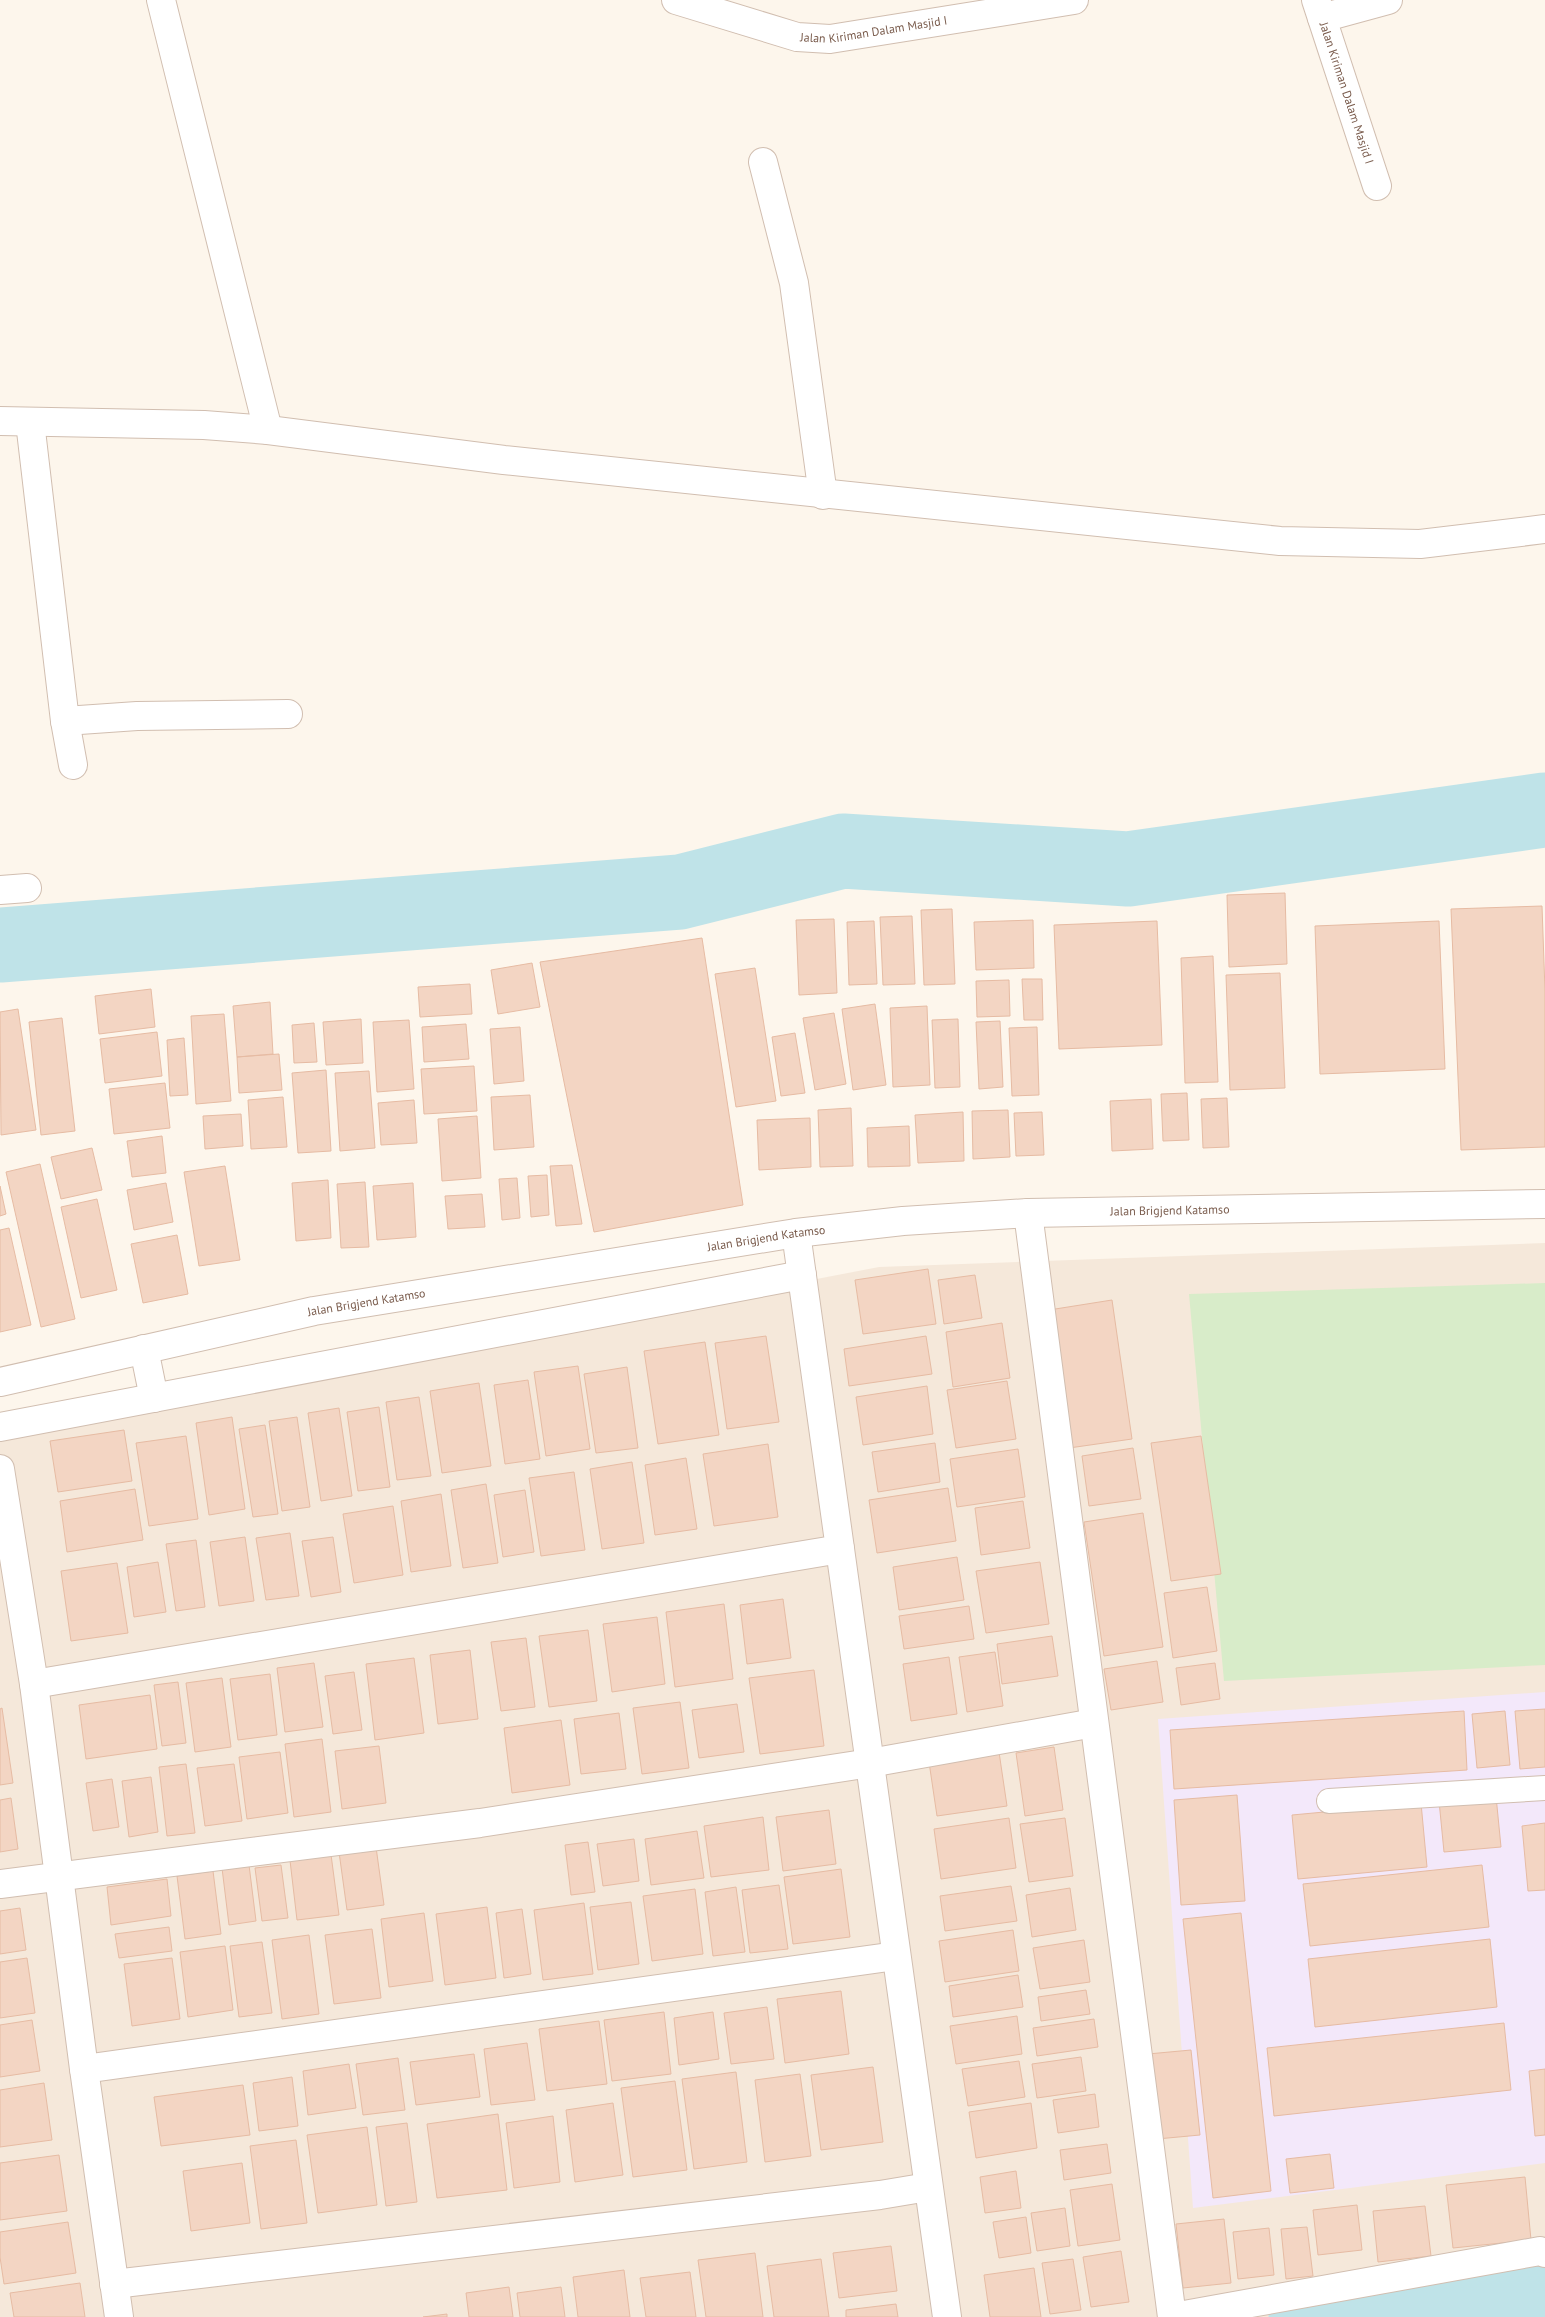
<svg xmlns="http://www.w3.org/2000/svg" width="1545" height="2317" font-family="'PT Sans',sans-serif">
  <rect width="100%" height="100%" fill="#fdf6ec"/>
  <path fill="#f5e8da" d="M1545,1243V2317H0V1436L879,1267Z"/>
  <path fill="#f3e8fa" d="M1545,1692V2163L1193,2208L1158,1719Z"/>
  <path fill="#d8ecc9" d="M1545,1283V1665L1224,1681L1189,1294Z"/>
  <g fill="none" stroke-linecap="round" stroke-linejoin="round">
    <path stroke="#bfe3e8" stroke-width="75" d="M0,945L680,892L843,851L1128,869L1545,810
      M1306,2317L1545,2281"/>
  </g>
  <path fill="#f3d5c3" stroke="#e6bba3" d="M1285,893L1287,964L1229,967L1227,895Z
    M1542,906L1545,991V1147L1461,1150L1451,909Z
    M952,909L955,984L924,985L921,910Z
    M912,916L915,984L883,985L880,917Z
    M834,919L837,993L799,995L796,920Z
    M1033,920L1034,968L976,970L974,922Z
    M874,921L877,984L849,985L847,922Z
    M1157,921L1162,1045L1059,1049L1054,925Z
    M1439,921L1445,1069L1320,1074L1315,926Z
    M702,938L743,1205L594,1232L540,962Z
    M1213,956L1218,1082L1185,1083L1181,958Z
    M532,963L540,1007L498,1014L491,970Z
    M755,968L776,1101L736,1107L715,974Z
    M1280,973L1285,1088L1230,1090L1226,975Z
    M1022,979H1042L1043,1020H1024Z
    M1009,980L1010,1016L977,1017L976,981Z
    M470,984L472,1014L420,1017L418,987Z
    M151,989L155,1027L99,1034L95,996Z
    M270,1002L273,1054L237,1057L233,1006Z
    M875,1004L886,1085L853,1090L842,1009Z
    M927,1006L930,1085L893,1087L890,1008Z
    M18,1009L36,1130L1,1135L0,1012Z
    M834,1013L846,1084L815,1090L803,1018Z
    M224,1014L231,1101L196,1104L191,1016Z
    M62,1018L75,1131L41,1135L29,1022Z
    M361,1019L363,1063L326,1065L323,1022Z
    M958,1019L960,1087L935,1088L932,1020Z
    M409,1020L414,1089L377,1092L373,1022Z
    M1000,1021L1003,1087L979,1089L976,1022Z
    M314,1023L317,1062L294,1063L292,1025Z
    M466,1024L469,1059L424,1062L422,1027Z
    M520,1027L524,1081L494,1084L490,1029Z
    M1037,1027L1039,1095L1012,1096L1009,1028Z
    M157,1032L162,1076L105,1083L100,1039Z
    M795,1033L805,1093L781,1096L772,1037Z
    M184,1038L188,1095L170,1096L167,1040Z
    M279,1054L282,1090L239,1093L237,1057Z
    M474,1066L477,1111L424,1114L421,1069Z
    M326,1070L331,1151L298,1153L292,1073Z
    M369,1071L375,1148L340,1151L335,1073Z
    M165,1083L170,1128L114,1134L109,1089Z
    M1187,1093L1189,1140L1163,1141L1161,1094Z
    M530,1095L534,1147L494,1150L491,1097Z
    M283,1097L287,1147L251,1149L248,1100Z
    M1227,1098L1229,1147L1203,1148L1201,1099Z
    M1151,1099L1153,1149L1112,1151L1110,1101Z
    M414,1100L417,1143L381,1145L378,1103Z
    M851,1108L853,1166L820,1167L818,1110Z
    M1008,1110L1010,1157L973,1159L972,1111Z
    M963,1112L964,1161L918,1163L915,1115Z
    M1042,1112L1044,1155L1016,1156L1014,1113Z
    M241,1114L243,1146L205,1149L203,1116Z
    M477,1116L481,1178L442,1181L438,1119Z
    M810,1118L811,1167L759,1170L757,1120Z
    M909,1126L910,1166L868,1167L867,1128Z
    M162,1136L166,1173L132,1177L127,1141Z
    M92,1148L102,1190L61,1199L51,1157Z
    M40,1164L75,1319L41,1327L6,1172Z
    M572,1165L582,1224L556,1226L550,1166Z
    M225,1166L240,1260L199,1266L184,1172Z
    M547,1175L549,1215L531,1217L528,1176Z
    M517,1178L520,1218L502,1220L499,1179Z
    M328,1180L331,1238L296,1241L292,1183Z
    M365,1182L369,1247L341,1248L337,1184Z
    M166,1183L173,1222L134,1230L127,1190Z
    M413,1183L416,1237L377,1240L373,1186Z
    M0,1186L6,1214L0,1216Z
    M482,1194L485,1227L448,1229L445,1196Z
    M97,1199L117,1290L81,1298L61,1207Z
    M9,1228L31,1325L0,1332V1230Z
    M177,1235L188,1294L143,1303L131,1244Z
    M928,1269L936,1324L863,1334L855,1280Z
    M975,1275L982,1318L944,1324L938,1280Z
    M1112,1300L1132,1439L1069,1448L1049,1310Z
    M1002,1323L1010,1378L953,1387L946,1332Z
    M766,1336L779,1422L727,1429L715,1343Z
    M926,1336L932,1374L849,1386L844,1349Z
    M705,1342L719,1435L658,1444L644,1351Z
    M578,1366L590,1449L546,1456L534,1372Z
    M627,1367L638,1448L596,1453L584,1374Z
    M528,1380L540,1459L505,1464L494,1385Z
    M1007,1381L1016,1439L956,1448L947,1390Z
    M479,1383L491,1466L442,1473L430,1391Z
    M927,1386L933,1434L863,1445L856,1397Z
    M419,1397L431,1476L397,1480L386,1402Z
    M379,1407L390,1487L358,1491L347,1412Z
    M339,1408L352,1496L321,1501L308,1413Z
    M232,1417L245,1509L209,1515L196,1423Z
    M297,1417L310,1507L282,1511L269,1421Z
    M265,1425L278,1514L253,1517L239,1429Z
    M124,1430L132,1481L58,1492L50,1441Z
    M186,1436L198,1519L149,1526L136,1443Z
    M1201,1436L1221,1574L1171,1581L1151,1443Z
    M935,1443L940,1482L878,1492L872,1452Z
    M768,1444L778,1517L714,1526L703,1454Z
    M1133,1448L1141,1499L1089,1506L1082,1456Z
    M1018,1449L1025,1497L957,1507L950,1459Z
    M686,1458L697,1529L655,1535L645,1465Z
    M632,1462L644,1543L602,1549L590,1469Z
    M574,1472L585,1550L541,1556L529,1478Z
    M486,1484L498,1563L463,1568L451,1490Z
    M948,1488L956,1541L877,1553L869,1500Z
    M135,1489L143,1540L67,1552L60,1501Z
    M525,1490L534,1552L503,1557L494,1495Z
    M441,1494L451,1566L411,1572L401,1501Z
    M1023,1501L1030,1548L981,1555L975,1508Z
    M393,1506L403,1575L354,1583L343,1514Z
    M1143,1513L1163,1647L1104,1656L1084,1522Z
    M290,1533L299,1596L266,1600L256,1538Z
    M245,1537L254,1601L219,1606L210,1542Z
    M333,1537L341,1592L311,1597L302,1541Z
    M196,1540L205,1607L176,1611L166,1544Z
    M957,1557L964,1600L899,1610L893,1567Z
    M158,1562L166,1612L134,1617L127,1567Z
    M1040,1562L1049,1624L986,1633L976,1571Z
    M117,1563L128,1633L71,1641L61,1571Z
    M1207,1587L1217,1651L1173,1658L1164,1593Z
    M783,1599L791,1658L747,1664L740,1605Z
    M724,1604L733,1679L675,1687L666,1612Z
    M969,1606L974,1639L904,1649L899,1616Z
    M657,1617L665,1684L612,1692L603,1624Z
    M588,1630L597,1701L549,1707L539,1636Z
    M1052,1636L1058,1676L1002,1684L997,1644Z
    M526,1638L535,1707L501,1711L491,1642Z
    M470,1650L478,1719L438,1724L430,1655Z
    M995,1652L1003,1706L967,1712L959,1657Z
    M949,1657L957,1714L911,1721L903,1664Z
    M414,1658L424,1733L375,1740L366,1664Z
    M1157,1661L1163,1702L1111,1710L1104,1669Z
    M314,1663L323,1727L285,1732L277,1668Z
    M1215,1663L1220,1699L1181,1705L1176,1668Z
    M814,1670L824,1746L760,1754L749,1678Z
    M354,1672L362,1730L333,1734L325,1676Z
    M270,1674L277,1735L238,1740L230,1679Z
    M222,1678L231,1747L195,1752L186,1683Z
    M178,1682L186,1743L162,1746L154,1685Z
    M150,1695L157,1749L86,1759L79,1705Z
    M680,1702L689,1768L642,1774L633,1708Z
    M737,1704L744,1752L699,1758L692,1710Z
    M2,1708L13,1783L0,1785V1709Z
    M1545,1709V1767L1520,1769L1515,1711Z
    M1464,1711L1467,1770L1174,1789L1170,1730Z
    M1505,1711L1510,1765L1477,1768L1472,1714Z
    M619,1713L626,1769L581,1774L574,1719Z
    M561,1720L570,1785L512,1793L504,1728Z
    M322,1739L331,1812L294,1817L285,1744Z
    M379,1746L386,1803L342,1809L335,1751Z
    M1054,1747L1063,1810L1025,1816L1016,1753Z
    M280,1752L288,1813L247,1819L239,1757Z
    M999,1752L1007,1806L937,1816L929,1762Z
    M186,1764L195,1833L167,1836L159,1767Z
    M234,1764L242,1821L205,1826L197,1768Z
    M151,1777L158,1832L129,1837L122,1781Z
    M112,1779L119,1827L93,1831L86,1783Z
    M1237,1795L1245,1901L1181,1905L1174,1800Z
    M1496,1796L1501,1847L1444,1852L1439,1801Z
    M11,1798L18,1849L0,1852V1800Z
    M1421,1803L1427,1867L1298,1879L1292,1815Z
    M829,1810L836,1864L783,1871L776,1817Z
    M763,1817L769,1870L711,1877L704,1826Z
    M1009,1818L1016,1868L941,1879L934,1829Z
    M1065,1818L1073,1876L1029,1882L1020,1824Z
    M1545,1823V1890L1528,1891L1522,1826Z
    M697,1831L704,1878L651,1885L645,1839Z
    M634,1839L639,1881L603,1886L597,1844Z
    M588,1842L595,1892L571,1895L565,1845Z
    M330,1847L339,1915L297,1920L289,1852Z
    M376,1847L384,1905L347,1910L339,1852Z
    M248,1857L256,1921L229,1925L221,1860Z
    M281,1865L288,1918L262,1921L255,1868Z
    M1482,1865L1489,1927L1310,1946L1303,1884Z
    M841,1869L850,1937L793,1944L784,1877Z
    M213,1871L221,1934L185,1939L177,1876Z
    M167,1879L171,1916L111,1925L107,1887Z
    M779,1885L788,1949L750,1953L742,1890Z
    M1011,1886L1017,1921L945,1931L940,1896Z
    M736,1887L745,1952L713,1956L705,1892Z
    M1070,1888L1076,1930L1032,1937L1026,1895Z
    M695,1889L703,1954L652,1961L643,1896Z
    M631,1902L639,1964L598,1970L590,1907Z
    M584,1903L593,1974L543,1980L534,1910Z
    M487,1907L496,1978L445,1985L436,1914Z
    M20,1908L26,1950L0,1954V1911Z
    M522,1909L531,1974L504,1978L496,1913Z
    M424,1913L433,1981L389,1987L381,1919Z
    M1241,1913L1271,2191L1213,2198L1183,1919Z
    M169,1927L172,1951L119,1958L115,1934Z
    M372,1929L381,1998L334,2004L325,1935Z
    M1013,1930L1019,1971L945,1982L939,1941Z
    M309,1935L319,2014L282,2019L272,1940Z
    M1490,1939L1497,2007L1315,2027L1308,1959Z
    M1084,1940L1090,1982L1040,1989L1033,1948Z
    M262,1942L272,2013L239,2017L230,1946Z
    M225,1946L233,2010L188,2017L180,1952Z
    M27,1958L35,2013L0,2018V1962Z
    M172,1958L180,2019L132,2026L124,1964Z
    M1018,1975L1023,2007L953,2017L949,1986Z
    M1086,1990L1090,2014L1041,2021L1038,1997Z
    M841,1991L849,2054L785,2063L777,1999Z
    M767,2007L774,2059L731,2064L724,2013Z
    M664,2012L671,2074L612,2081L604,2020Z
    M713,2012L719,2059L679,2065L674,2018Z
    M1017,2016L1022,2054L956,2064L950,2026Z
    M1094,2019L1098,2047L1037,2056L1033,2028Z
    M32,2020L40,2071L0,2077V2025Z
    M599,2021L607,2084L547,2091L539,2029Z
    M1504,2023L1511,2090L1274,2116L1267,2048Z
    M527,2043L535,2100L491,2105L484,2049Z
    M1191,2050L1200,2135L1157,2139L1148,2054Z
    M474,2054L480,2097L416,2105L410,2062Z
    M1081,2057L1086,2091L1037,2098L1032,2064Z
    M398,2058L405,2110L363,2115L356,2064Z
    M1019,2061L1025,2097L968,2106L962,2069Z
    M349,2064L356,2108L308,2115L303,2071Z
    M873,2067L883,2142L821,2150L811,2075Z
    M1545,2069V2135L1535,2136L1529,2071Z
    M736,2072L747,2162L694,2169L682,2079Z
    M800,2074L811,2156L765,2162L755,2080Z
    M292,2077L298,2126L259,2131L253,2083Z
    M675,2081L687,2170L633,2177L621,2088Z
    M44,2083L52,2140L0,2147V2090Z
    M243,2085L250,2135L161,2146L154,2097Z
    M1095,2094L1099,2127L1058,2133L1053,2100Z
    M613,2103L623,2175L575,2182L566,2110Z
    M1031,2103L1037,2148L976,2158L969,2112Z
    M498,2114L507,2190L437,2198L427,2124Z
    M553,2116L560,2182L514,2188L506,2123Z
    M407,2123L417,2202L386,2206L376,2127Z
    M367,2127L377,2205L318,2213L307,2135Z
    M296,2140L307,2223L261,2229L250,2146Z
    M1107,2144L1111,2173L1064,2180L1060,2150Z
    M1330,2154L1334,2188L1290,2193L1286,2159Z
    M59,2155L67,2211L0,2220V2163Z
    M242,2163L250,2223L191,2231L183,2171Z
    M1016,2171L1021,2208L985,2213L980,2177Z
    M1525,2177L1531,2240L1453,2248L1446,2185Z
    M1112,2184L1120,2240L1078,2246L1070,2190Z
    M1357,2205L1362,2250L1318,2255L1313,2210Z
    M1425,2206L1431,2256L1378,2262L1373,2211Z
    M1065,2208L1070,2246L1037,2251L1031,2213Z
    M1026,2217L1031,2253L999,2258L993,2222Z
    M1224,2219L1231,2283L1183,2288L1176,2224Z
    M68,2222L76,2273L4,2284L0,2257V2232Z
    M1307,2227L1313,2276L1286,2279L1281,2229Z
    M1269,2228L1274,2275L1238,2279L1233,2232Z
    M891,2246L897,2291L839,2298L833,2253Z
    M1121,2251L1129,2302L1091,2307L1083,2257Z
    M755,2253L763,2317H706L698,2260Z
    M821,2259L829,2317H774L767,2266Z
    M1073,2259L1081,2310L1050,2314L1042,2263Z
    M1034,2268L1041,2317H990L984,2275Z
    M624,2270L630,2317H578L573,2277Z
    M690,2272L696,2317H646L640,2278Z
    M80,2283L85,2317H14L10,2293Z
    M509,2287L513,2317H469L466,2293Z
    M561,2287L565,2317H520L517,2293Z
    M896,2304L898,2317H846V2310Z
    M447,2314V2317H423Z"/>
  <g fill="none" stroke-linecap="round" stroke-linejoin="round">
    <defs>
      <path id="service" d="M1329,1801L1545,1788"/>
      <g id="minor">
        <path d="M161,0L268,430"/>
        <path id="s1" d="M676,0L797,37L830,39L1074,0"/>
        <path id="s2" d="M1316,0L1377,186"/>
        <path d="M1322,18L1388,0"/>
        <path d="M763,162L794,283L823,495"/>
        <path d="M0,421L204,425L268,430L504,460L1280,541L1420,544L1545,529"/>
        <path d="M30,422L65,721L73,765"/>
        <path d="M65,721L137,716L288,714"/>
        <path d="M0,890L27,888"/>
        <path d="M1028,1213L1172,2317"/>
        <path d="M796,1233L947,2317"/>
        <path d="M144,1349L154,1398"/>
        <path d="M0,1427L802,1275"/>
        <path d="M0,1469L34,1684L84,2069L119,2317"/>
        <path d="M34,1684L840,1549"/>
        <path d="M0,1884L480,1823L870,1763L1094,1723"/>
        <path d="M84,2069L896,1956"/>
        <path d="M114,2284L880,2195L928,2187"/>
        <path d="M1173,2317L1540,2251L1545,2253"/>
      </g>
      <g id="tertiary">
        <path id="s3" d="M0,1382L314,1311L796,1233L903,1221L1028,1213L1545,1204"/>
      </g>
    </defs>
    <use href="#service" stroke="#d1beb0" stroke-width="26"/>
    <use href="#minor" stroke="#d1beb0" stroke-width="30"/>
    <use href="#tertiary" stroke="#d1beb0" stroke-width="30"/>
    <use href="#service" stroke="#fff" stroke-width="24"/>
    <use href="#minor" stroke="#fff" stroke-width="28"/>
    <use href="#tertiary" stroke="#fff" stroke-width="28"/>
  </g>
  <g text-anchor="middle" stroke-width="4" stroke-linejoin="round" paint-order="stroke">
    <g font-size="12" fill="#7a5c4d" stroke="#fffaf3">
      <text dy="4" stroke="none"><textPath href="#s1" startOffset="204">Jalan Kiriman Dalam Masjid I</textPath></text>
      <text dy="4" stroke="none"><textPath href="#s2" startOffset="98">Jalan Kiriman Dalam Masjid I</textPath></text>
      <text dy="4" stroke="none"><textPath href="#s3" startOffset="1185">Jalan Brigjend Katamso</textPath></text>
      <text dy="4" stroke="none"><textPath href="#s3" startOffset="780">Jalan Brigjend Katamso</textPath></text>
      <text dy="4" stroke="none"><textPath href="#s3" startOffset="375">Jalan Brigjend Katamso</textPath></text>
    </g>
  </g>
</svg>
